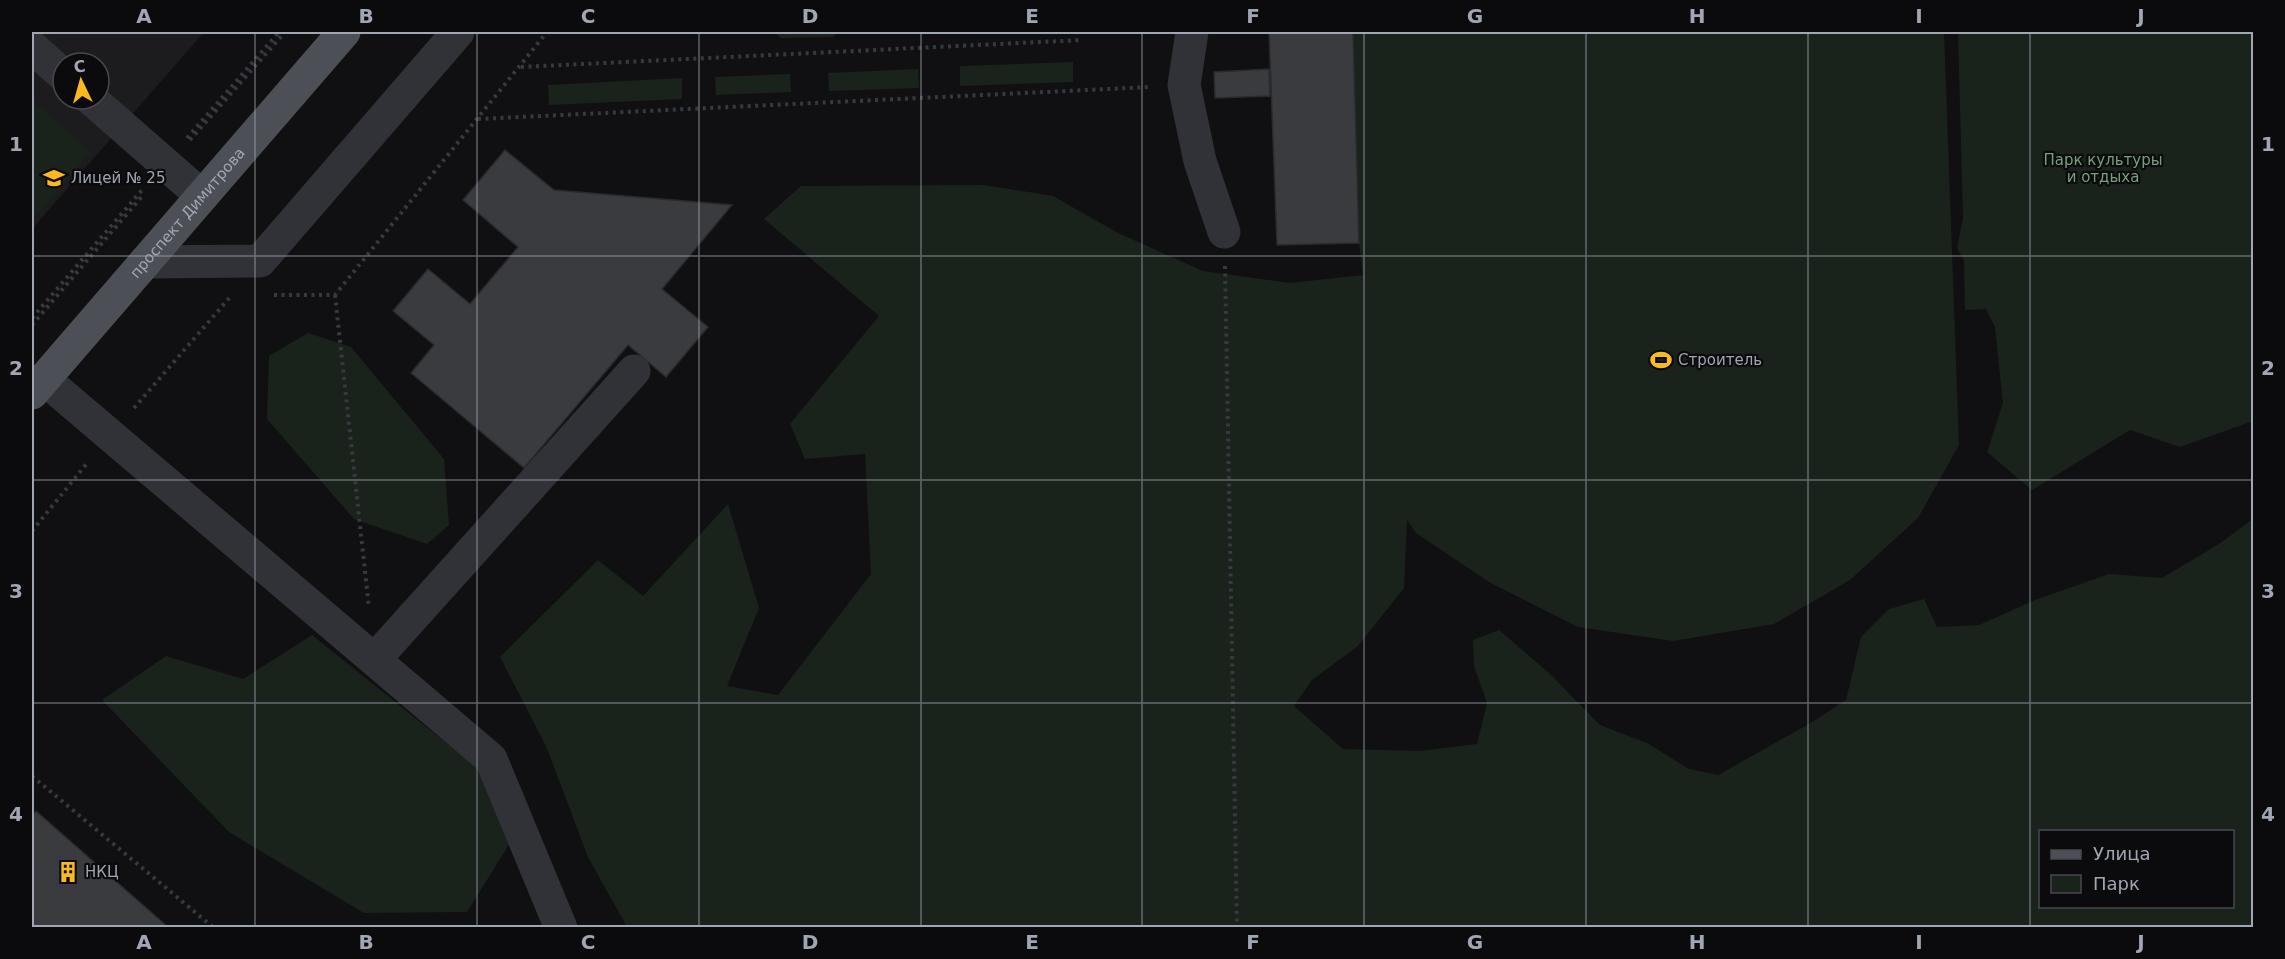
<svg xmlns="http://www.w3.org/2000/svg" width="2285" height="959" font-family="'DejaVu Sans',sans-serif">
  <rect width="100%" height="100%" fill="#101012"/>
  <path fill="#1c1c1f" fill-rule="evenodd" d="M32,32H204L32,229ZM63,63H99V99H63Z"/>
  <path fill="#1a221c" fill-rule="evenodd" d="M774,32H836L834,37L781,38Z
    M1353,32H1944L1959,445L1918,518L1850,580L1774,624L1673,641L1578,627L1489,582L1416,533L1407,520L1404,588L1358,646L1312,680L1294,706L1343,749L1420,751L1477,744L1487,703L1474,666L1473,640L1499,630L1549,673L1600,725L1647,743L1689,769L1718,775L1809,724L1846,700L1861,637L1889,609L1924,599L1937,627L1979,625L2035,600L2109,574L2162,578L2219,544L2253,519V927H627L588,857L546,746L500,657L598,560L643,596L728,504L759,608L727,686L778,695L871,574L865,454L805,459L790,424L879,316L764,219L801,186L984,185L1053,196L1118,233L1203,271L1290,283L1363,275L1359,243ZM2040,832H2232V906H2040Z
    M1958,32H2253V421L2180,447L2130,430L2032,490L1987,452L2003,403L1995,327L1986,309L1965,310L1964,262L1957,247L1963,218Z
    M1073,62V82L960,86V66Z
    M918,69L919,88L829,91L828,73Z
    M790,74L791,92L716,95L715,77Z
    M682,78V99L549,105L548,85Z
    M32,100L91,152L32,220Z
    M308,333L351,347L444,459L449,525L427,544L354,519L267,419L269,356Z
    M312,635L480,770L510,843L467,912L364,913L229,832L102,700L166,656L243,679Z"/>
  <path fill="#3a3b3f" stroke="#2a2a2e" stroke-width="1.5" d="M1269,32H1353L1359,243L1277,245Z
    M1269,69L1270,96L1215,98L1214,72Z
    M505,150L554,190L732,205L662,289L708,327L666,377L628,345L524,468L411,373L434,345L393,311L428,269L470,304L518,247L463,200Z
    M36,811L169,928H32V816Z"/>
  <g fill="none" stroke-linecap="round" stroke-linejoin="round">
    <path stroke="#37393e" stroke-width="4" stroke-dasharray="3 4.5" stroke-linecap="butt" d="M521,67L1082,40
      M478,119L1150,87
      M187,138L279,32
      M190,140L285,32
      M1225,266L1237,928
      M274,295H335L547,32
      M335,295L369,608
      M32,318L143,189
      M32,325L144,194
      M134,408L231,296
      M32,531L88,462
      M32,776L214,928"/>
    <path stroke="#313237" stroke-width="33" d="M1192,32L1184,85L1200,161L1224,232
      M32,47L63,75
      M91,99L202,196
      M145,262L260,261L458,32
      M44,379L491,759L561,928
      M375,659L634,371"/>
    <path stroke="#4d4f56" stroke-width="33" id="s1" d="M32,393L344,32"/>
  </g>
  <path fill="none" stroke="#a1a6b3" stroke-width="1.5" stroke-opacity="0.55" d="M255,32V928M477,32V928M699,32V928M921,32V928M1142,32V928M1364,32V928M1586,32V928M1808,32V928M2030,32V928M32,256H2254M32,480H2254M32,703H2254"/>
  <defs>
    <symbol id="school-bare" viewBox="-9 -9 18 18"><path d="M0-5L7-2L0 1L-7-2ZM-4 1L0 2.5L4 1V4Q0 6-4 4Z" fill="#fab920" stroke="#0b0b0d" stroke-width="2.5" paint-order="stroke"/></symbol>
    <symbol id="stadium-bare" viewBox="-9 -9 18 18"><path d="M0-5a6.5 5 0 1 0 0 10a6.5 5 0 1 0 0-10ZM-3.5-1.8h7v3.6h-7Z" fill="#fab920" stroke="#0b0b0d" stroke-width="2.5" paint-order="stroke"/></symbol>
    <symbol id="building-bare" viewBox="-9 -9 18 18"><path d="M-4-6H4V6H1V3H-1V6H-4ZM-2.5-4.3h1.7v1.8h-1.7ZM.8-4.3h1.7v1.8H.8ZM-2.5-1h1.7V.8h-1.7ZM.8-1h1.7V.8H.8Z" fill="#fab920" stroke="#0b0b0d" stroke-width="2.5" paint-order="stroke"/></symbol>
  </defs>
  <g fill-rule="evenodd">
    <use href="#school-bare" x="39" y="163" width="30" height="30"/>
    <use href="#stadium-bare" x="1646" y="345" width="30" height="30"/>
    <use href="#building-bare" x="53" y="857" width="30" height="30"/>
  </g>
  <g text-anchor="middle" stroke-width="4.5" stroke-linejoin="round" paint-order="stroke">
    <g font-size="15" fill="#76a07b" stroke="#0b0b0d">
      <text x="2103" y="165">Парк культуры<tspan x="2103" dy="17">и отдыха</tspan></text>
    </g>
    <g font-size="15" fill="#a1a6b3" stroke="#0b0b0d" text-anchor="start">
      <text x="71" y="183">Лицей № 25</text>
      <text x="1678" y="365">Строитель</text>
      <text x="85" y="877">НКЦ</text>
    </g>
    <g font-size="15" fill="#a1a6b3" stroke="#0b0b0d">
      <text dy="5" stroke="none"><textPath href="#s1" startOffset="238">проспект Димитрова</textPath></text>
    </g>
  </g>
  <rect width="2285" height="959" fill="none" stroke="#0b0b0d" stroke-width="66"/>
  <rect x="2039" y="830" width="195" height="78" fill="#0b0b0d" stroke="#47494f" stroke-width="1.5"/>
  <rect x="2051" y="850" width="30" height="9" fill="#4d4f56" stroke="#47494f" stroke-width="1.5"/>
  <text x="2093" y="860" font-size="18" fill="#a1a6b3">Улица</text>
  <rect x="2051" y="875" width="30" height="18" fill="#1a221c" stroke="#47494f" stroke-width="1.5"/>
  <text x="2093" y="890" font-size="18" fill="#a1a6b3">Парк</text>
  <g transform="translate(81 81) rotate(355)"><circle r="28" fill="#0b0b0d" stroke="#47494f" stroke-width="1.5"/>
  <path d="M0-4.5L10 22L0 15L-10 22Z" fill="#fab920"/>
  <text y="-9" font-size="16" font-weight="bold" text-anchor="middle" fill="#a1a6b3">С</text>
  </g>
  <rect x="33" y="33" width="2219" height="893" fill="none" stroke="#a1a6b3" stroke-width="2"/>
  <g font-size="20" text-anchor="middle" font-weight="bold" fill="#a1a6b3">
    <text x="144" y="23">A</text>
    <text x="366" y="23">B</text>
    <text x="588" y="23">C</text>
    <text x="810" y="23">D</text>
    <text x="1032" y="23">E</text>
    <text x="1253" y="23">F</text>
    <text x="1475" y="23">G</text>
    <text x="1697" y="23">H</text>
    <text x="1919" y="23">I</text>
    <text x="2141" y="23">J</text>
    <text x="16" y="151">1</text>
    <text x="2268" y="151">1</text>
    <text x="16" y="375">2</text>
    <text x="2268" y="375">2</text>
    <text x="16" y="598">3</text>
    <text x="2268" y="598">3</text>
    <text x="16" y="821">4</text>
    <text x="2268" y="821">4</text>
    <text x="144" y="949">A</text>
    <text x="366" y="949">B</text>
    <text x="588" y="949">C</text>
    <text x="810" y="949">D</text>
    <text x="1032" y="949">E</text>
    <text x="1253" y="949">F</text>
    <text x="1475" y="949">G</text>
    <text x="1697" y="949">H</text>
    <text x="1919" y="949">I</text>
    <text x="2141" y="949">J</text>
  </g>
</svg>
